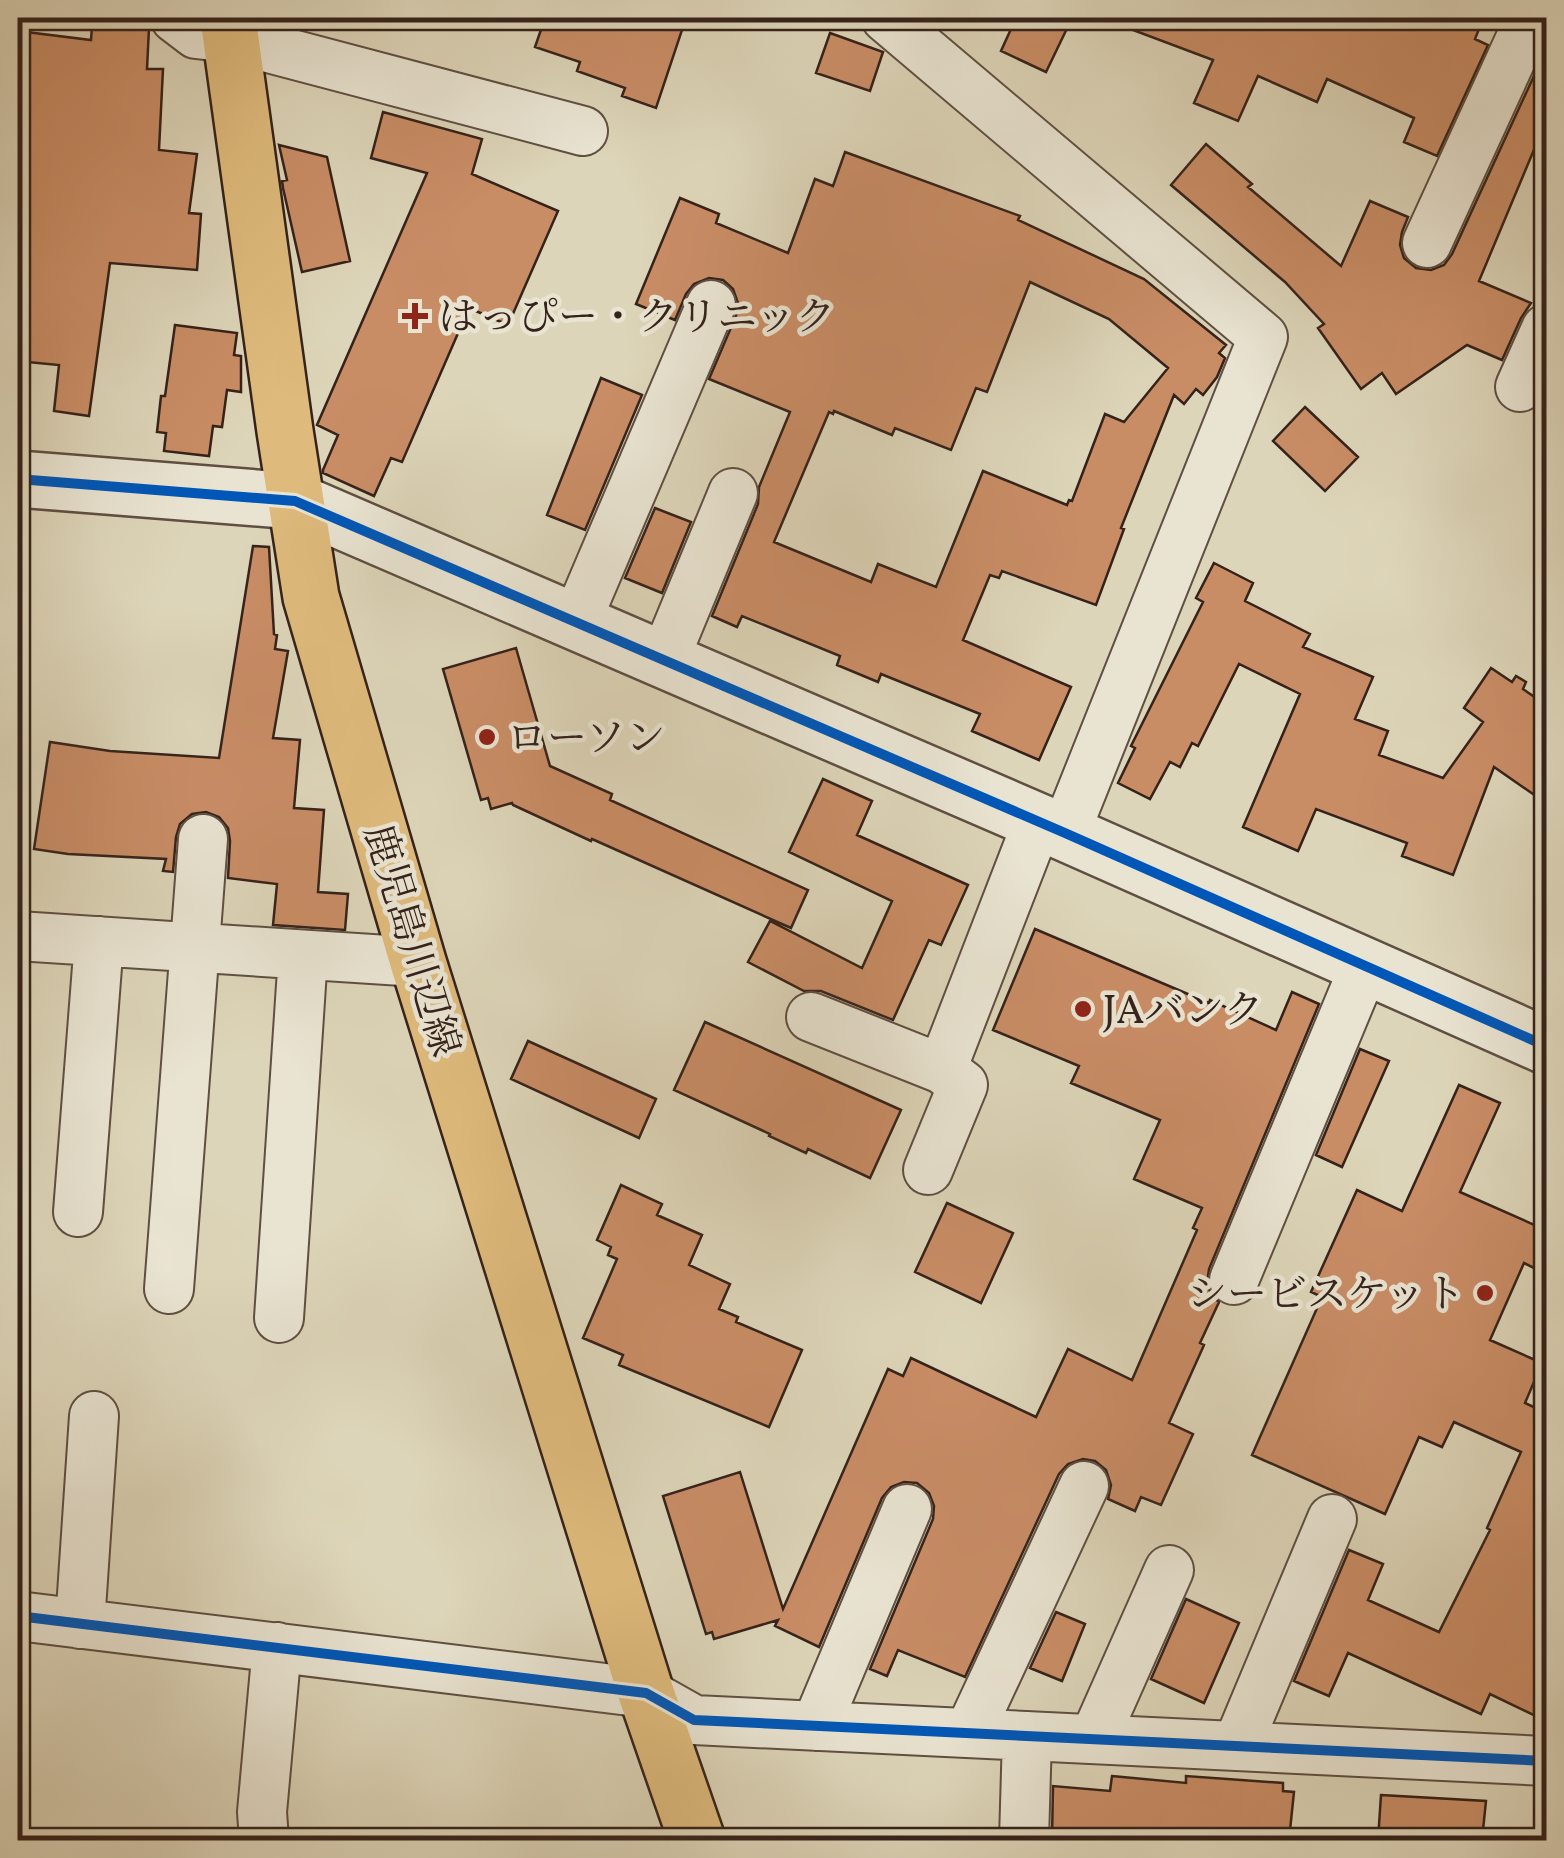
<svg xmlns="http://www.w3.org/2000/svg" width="1564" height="1858" font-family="Vollkorn,'Noto Serif JP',serif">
  <rect width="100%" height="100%" fill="#ddd5b9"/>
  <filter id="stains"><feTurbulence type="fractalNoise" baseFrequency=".002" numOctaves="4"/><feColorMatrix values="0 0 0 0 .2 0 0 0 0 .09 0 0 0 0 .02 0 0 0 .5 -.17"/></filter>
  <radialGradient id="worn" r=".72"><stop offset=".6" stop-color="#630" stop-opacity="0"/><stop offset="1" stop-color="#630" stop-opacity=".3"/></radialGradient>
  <path fill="#c98d66" stroke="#35221b" stroke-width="2.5" fill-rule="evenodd" d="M545,18H686L656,108L622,96L625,88L577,71L580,62L535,47Z
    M1016,18H1072L1046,72L1001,51Z
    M1110,18H1453L1479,29L1475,39L1488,45L1437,156L1404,142L1414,118L1327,79L1317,102L1258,76L1238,121L1194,103L1213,60L1109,21Z
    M92,26L149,28L147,69H163L159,150L197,154L189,213L201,214L197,270L110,263L89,416L54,411L59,365L18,361V31L91,40Z
    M830,33L883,52L870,91L816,73Z
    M1538,67L1546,70V121L1479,281L1531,303L1521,318L1502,360L1467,345L1396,394L1382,373L1361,389L1318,328L1324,324L1285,282L1171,185L1206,144L1252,184L1248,187L1341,266L1370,201L1408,217L1402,232L1400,245L1404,258L1416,268L1431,270L1444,265L1452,254Z
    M383,112L482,139L472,174L558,211L508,325L469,308L402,462L391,458L374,496L323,473V470L338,435L317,425L427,173L371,158Z
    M279,145L327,157L350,261L302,272L283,188L282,181L287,180Z
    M845,152L1020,216L1018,220L1144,279L1226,345L1219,353L1225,358L1217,377L1203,395L1196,389L1184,404L1174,395L1121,528L1124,529L1096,605L1002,571L999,578L990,575L963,640L1071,687L1039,760L972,731L980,714L881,674L878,682L837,665L840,656L742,616L737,627L712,616L758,504L759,487L790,412L709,379L736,316L738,303L733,289L723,280L709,278L694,284L686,294L675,320L636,304L680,198L719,214L716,223L788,253L815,179L833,186ZM1030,282L1109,319L1168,368L1124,422L1105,414L1072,501L1069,500L1067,505L983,471L936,587L878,564L871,582L774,542L829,412L833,414L834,411L892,435L895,428L951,450L976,388L987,392Z
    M175,325L237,333L234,355L241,356V392L227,390L222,427L213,426L209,456L164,451L166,433L157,432L161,396H165Z
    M601,378L642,395L585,530L547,515Z
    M1305,407L1358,457L1325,491L1273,441Z
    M655,508L691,522L662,593L625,578Z
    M253,546L269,547L274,634L277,635L275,649L288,651L273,738L300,740L294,808L324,810L318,892L348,894L345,930L273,925L277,884L228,878L230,841L228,828L219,817L206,812L192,814L180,824L176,837L173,872L163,871L166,859L68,854L34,849L50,742L110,751L219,758Z
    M1214,563L1253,583L1245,601L1310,634L1303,647L1373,677L1355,719L1388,731L1379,755L1443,778L1483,722L1464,708L1491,668L1512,682L1516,676L1526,682L1523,689L1546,705V803L1494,767L1453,875L1402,856L1407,843L1316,809L1298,851L1243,827L1300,694L1239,664L1198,746L1192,743L1180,767L1170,762L1150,799L1118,783L1135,748L1131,746L1203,602L1196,598Z
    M516,648L550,766L612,794L610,800L808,890L791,928L592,839L591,841L513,805L512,803L491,809L488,798L481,800L443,669Z
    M823,779L872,801L857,835L968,885L941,945L929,940L893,1020L821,991H804L748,962L770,921L862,968L892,901L789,852Z
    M1035,929L1209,1003L1210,1000L1276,1030L1292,992L1319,1004L1209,1269L1207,1284L1212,1296L1219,1302L1200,1343L1204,1345L1169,1423L1193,1434L1161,1505L1141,1497L1135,1511L1108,1499L1111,1485L1106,1470L1095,1461L1083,1459L1068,1464L1059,1474L965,1677L898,1650L887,1676L870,1669L933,1519L934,1506L929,1493L917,1483L904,1482L891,1487L882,1498L819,1647L775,1626L778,1620L714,1639L712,1632L706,1634L663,1496L740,1472L783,1609L888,1369L903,1376L911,1358L1036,1417L1068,1349L1132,1380L1197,1230L1193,1228L1202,1208L1134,1179L1160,1120L1071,1083L1079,1066L993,1030Z
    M705,1022L901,1110L870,1178L808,1149L806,1153L769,1136L770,1134L674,1090Z
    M528,1041L656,1099L639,1138L511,1079Z
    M1360,1049L1389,1061L1342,1167L1316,1155Z
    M1459,1085L1500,1103L1460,1192L1546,1230V1274L1524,1263L1490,1340L1542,1363L1525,1403L1540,1410L1546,1395V1721L1490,1694L1481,1714L1348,1653L1329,1696L1294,1681L1349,1550L1383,1564L1368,1600L1439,1632L1490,1530L1487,1528L1521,1452L1454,1422L1442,1447L1419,1437L1385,1514L1252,1455L1322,1297L1311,1292L1357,1190L1402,1211Z
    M621,1185L662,1204L657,1215L702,1235L689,1265L730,1284L719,1309L738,1317L736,1322L802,1350L769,1427L619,1365L623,1355L583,1338L617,1259L608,1255L611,1247L597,1240Z
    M947,1203L1013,1233L981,1303L915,1272Z
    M1186,1599L1239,1623L1204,1703L1151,1679Z
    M1056,1612L1085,1624L1062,1681L1030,1668Z
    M1112,1776L1186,1783V1776L1283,1783V1791L1294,1792L1289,1840H1052L1053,1786L1110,1791Z
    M1381,1795L1486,1801L1482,1840H1378Z"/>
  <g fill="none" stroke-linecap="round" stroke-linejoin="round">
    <defs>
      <path id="minor" d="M175,18L196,34L231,38L583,131
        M886,18L1263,337L1065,833
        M1427,243L1530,18
        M1520,387L1546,329
        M576,622L711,305
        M664,660L733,493
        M18,936L418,962
        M811,1017L942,1069
        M928,1170L963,1085L942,1069L1038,821
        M78,1212L99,941
        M1234,1280L1365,965
        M169,1289L203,839
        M279,1318L303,955
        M18,1616L646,1693L694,1720L1546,1761
        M80,1624L94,1416
        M816,1726L907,1509
        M969,1733L1084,1486
        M1094,1739L1169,1570
        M1237,1746L1332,1519
        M264,1840L262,1812L277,1647
        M1024,1840L1027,1736"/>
      <path id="tertiary" d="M18,479L295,501L1065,833L1546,1046"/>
      <path id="primary" d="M228,18L285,431L311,597L418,962L646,1693L697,1840"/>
    </defs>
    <use href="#minor" stroke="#5f4f42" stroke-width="52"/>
    <use href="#tertiary" stroke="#5f4f42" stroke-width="60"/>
    <use href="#primary" stroke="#35221b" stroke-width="60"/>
    <use href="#minor" stroke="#e9e4d2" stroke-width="48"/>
    <use href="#tertiary" stroke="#e9e4d2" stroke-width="55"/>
    <use href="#primary" stroke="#deba7c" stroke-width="55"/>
    <defs>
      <path id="cycleway" d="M18,479L295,501L1065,833L1546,1046
        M18,1616L646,1693L694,1720L1546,1761"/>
    </defs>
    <use href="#cycleway" stroke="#e9e4d2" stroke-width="16"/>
    <use href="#cycleway" stroke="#0057b8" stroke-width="10"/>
  </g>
  <g fill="#8f2418" stroke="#e9e4d2" stroke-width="4">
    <path d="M410 301h10v10h10v10h-10v10h-10v-10h-10v-10h10z"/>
    <circle cx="487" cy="737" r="10"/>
    <circle cx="1083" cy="1009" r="10"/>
    <circle cx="1485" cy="1293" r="10"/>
  </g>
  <g text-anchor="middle" stroke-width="9" stroke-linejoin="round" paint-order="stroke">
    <g font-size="40" fill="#35221b" stroke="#e9e4d2" text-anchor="start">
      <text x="438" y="330">はっぴー・クリニック</text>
      <text x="507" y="751">ローソン</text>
      <text x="1103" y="1023">JAバンク</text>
      <text x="1465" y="1307" text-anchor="end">シービスケット</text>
    </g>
    <g font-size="40" fill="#35221b" stroke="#e9e4d2">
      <text transform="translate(413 940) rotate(73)" y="14">鹿児島川辺線</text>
    </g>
  </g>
  <rect width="1564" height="1858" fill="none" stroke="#ddd5b9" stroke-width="60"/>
  <rect x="20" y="20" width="1524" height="1818" fill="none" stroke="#35221b" stroke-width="5"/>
  <rect x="30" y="30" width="1504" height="1798" fill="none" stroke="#35221b" stroke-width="2.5"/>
  <rect width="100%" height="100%" filter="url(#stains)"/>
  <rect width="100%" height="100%" fill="url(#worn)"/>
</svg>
